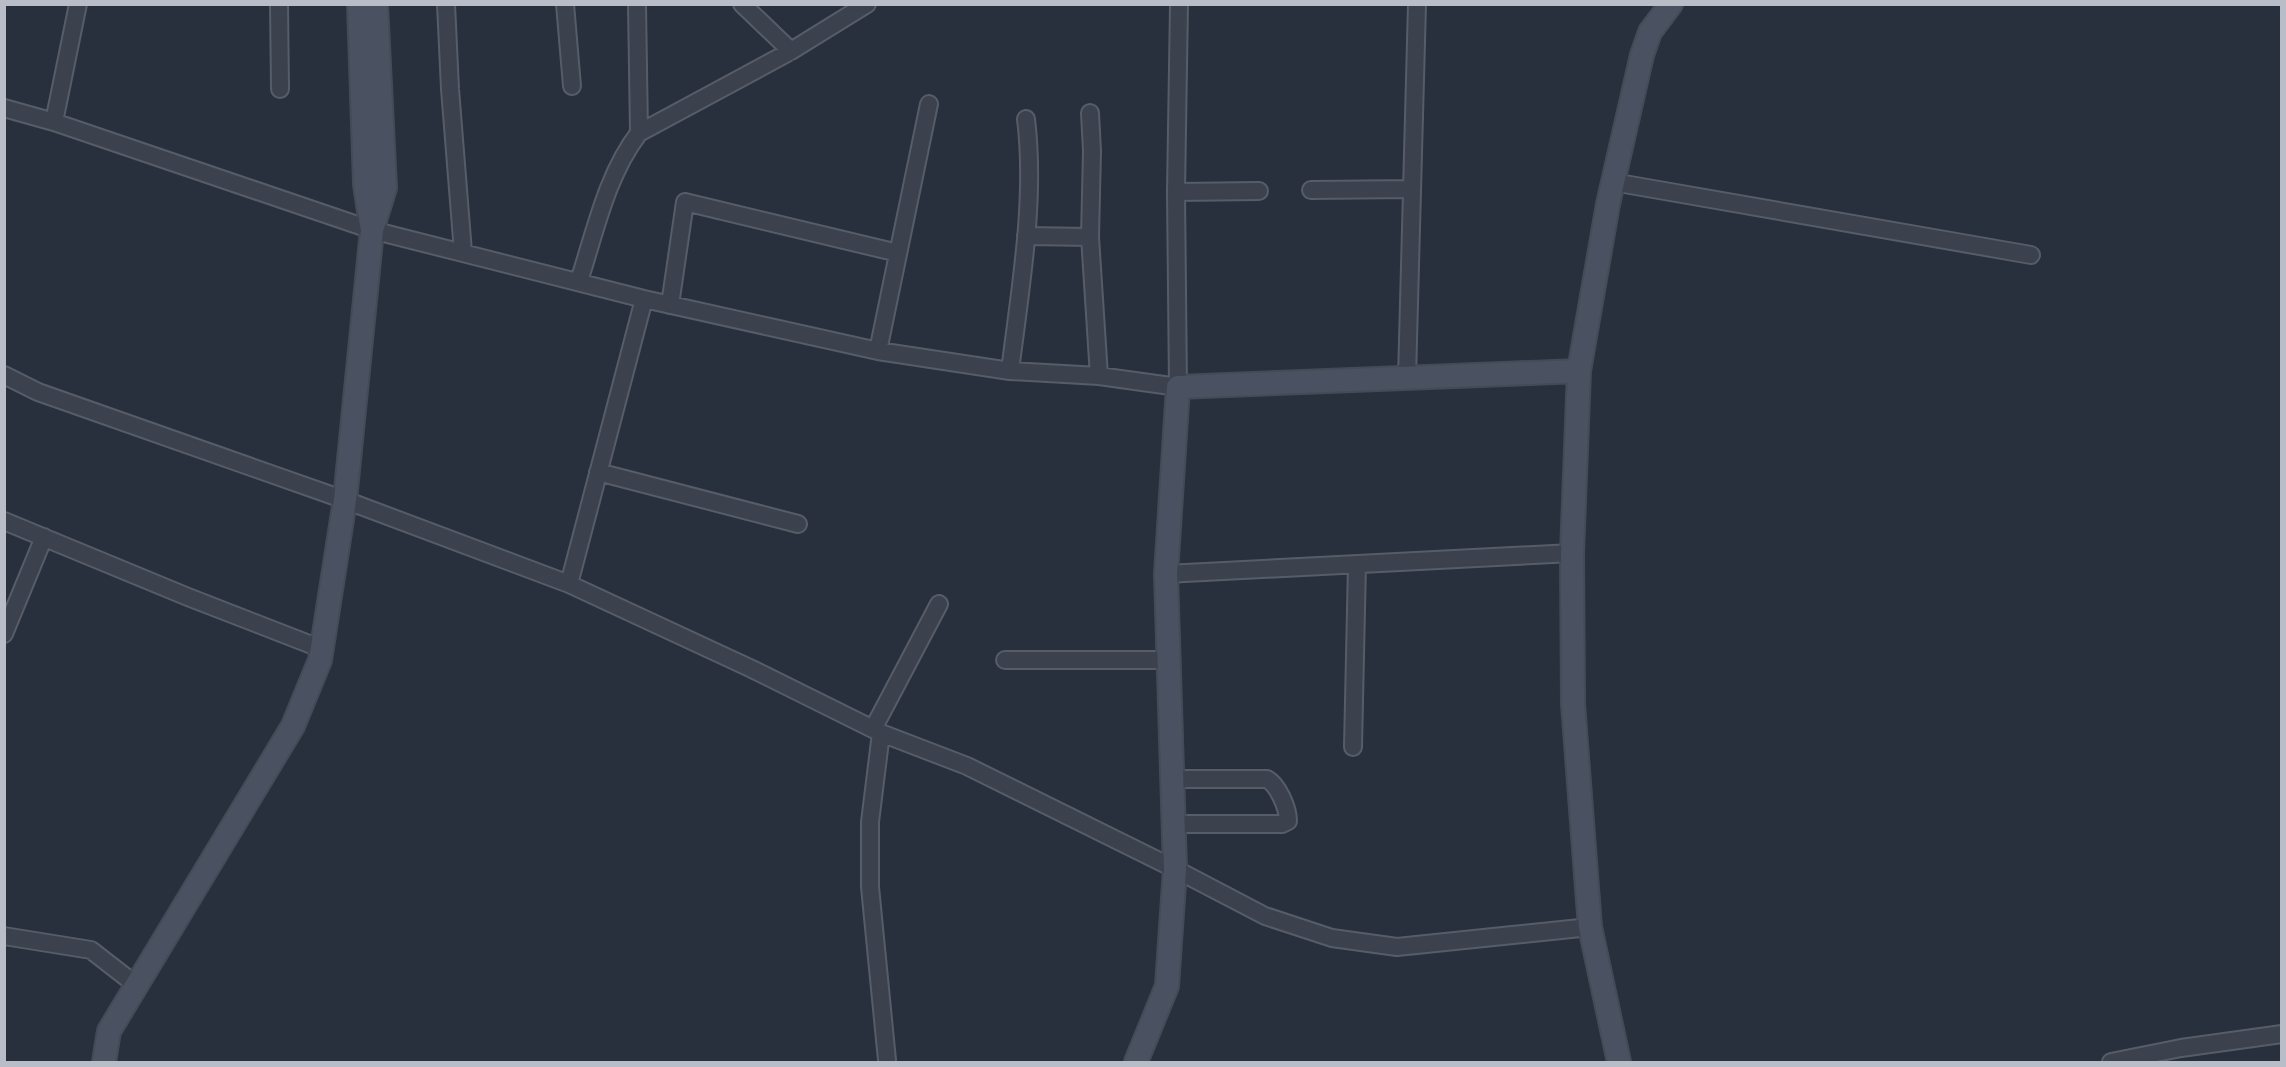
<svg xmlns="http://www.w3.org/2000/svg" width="2286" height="1067" font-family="Figtree,sans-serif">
  <rect width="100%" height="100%" fill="#282f3d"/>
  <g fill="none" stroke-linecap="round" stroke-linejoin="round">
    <defs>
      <path id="street" d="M279,4L280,89
        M446,4L450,89L463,252
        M565,4L572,86
        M637,4L639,133
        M742,4L791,51
        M4,108L54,122L372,230L644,299L878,351L1010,371L1099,376L1178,387L1176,192L1179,4
        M1090,113L1092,151L1090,237L1099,376
        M54,122L78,4
        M1613,182L2031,255
        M1311,190L1411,189
        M1176,192L1259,191
        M1026,236L1090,237
        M579,281C595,232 607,174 639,133L791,51L867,4
        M670,305L685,202L898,253
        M878,351L929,104
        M1010,371C1020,290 1036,200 1026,119
        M4,375L38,392L345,500L569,584L752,669L881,733L967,766L1175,869L1265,916L1332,938L1397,947L1590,927
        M1407,378L1417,4
        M598,472L798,524
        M4,521L188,597L322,649
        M1166,574L1572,553
        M569,584L644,299
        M4,634L44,537
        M1005,660H1168
        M873,729L939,604
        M881,733L870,822V887L887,1060
        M1353,747L1357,564
        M1172,779H1267C1278,785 1288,808 1288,821L1282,824H1174
        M4,936L91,950L136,985
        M2111,1062L2181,1048L2282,1034"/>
      <path id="secondary" d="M359,4L365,184L371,225
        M104,1062L109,1031L293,726L320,660L345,500L372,230L385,188L376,4
        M1136,1062L1167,986L1175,869L1166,574L1178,387L1579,371
        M1619,1062L1590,927L1573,704L1572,553L1579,371L1608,204L1642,55L1650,32L1671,4"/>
    </defs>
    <use href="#street" stroke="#565d68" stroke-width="20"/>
    <use href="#secondary" stroke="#454b56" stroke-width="26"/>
    <use href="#street" stroke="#3b424d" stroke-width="16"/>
    <use href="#secondary" stroke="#4a5160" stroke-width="22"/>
  </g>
  <rect width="2286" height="1067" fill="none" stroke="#b8bdc8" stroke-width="12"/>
</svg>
